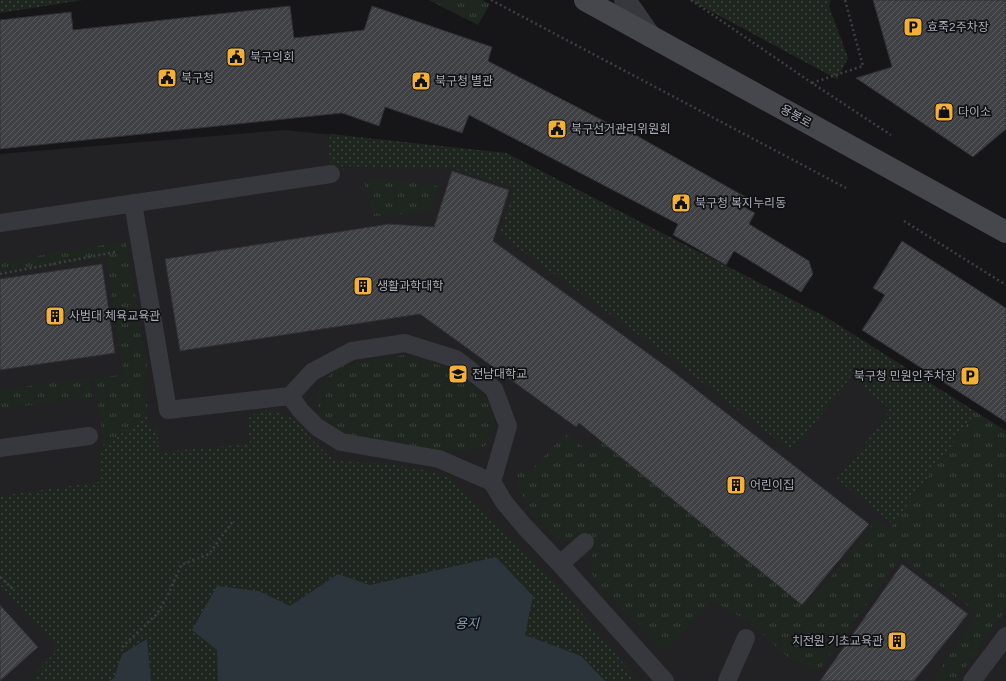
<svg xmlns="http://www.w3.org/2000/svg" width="1006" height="681" font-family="Figtree,'Noto Sans KR',sans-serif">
  <defs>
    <pattern id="grass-tufts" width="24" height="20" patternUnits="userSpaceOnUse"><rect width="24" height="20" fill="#1e261f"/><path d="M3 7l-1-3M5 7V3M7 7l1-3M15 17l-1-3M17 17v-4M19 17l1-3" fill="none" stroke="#3c433d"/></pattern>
    <pattern id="park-dots" width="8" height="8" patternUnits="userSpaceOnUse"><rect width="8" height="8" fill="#1e261f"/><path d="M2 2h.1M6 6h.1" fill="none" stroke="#3c433d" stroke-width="1.8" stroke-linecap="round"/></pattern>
    <pattern id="building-hatch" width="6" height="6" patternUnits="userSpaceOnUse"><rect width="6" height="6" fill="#404145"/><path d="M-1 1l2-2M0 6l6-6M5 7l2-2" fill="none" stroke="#595a5e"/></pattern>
  </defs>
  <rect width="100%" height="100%" fill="#161618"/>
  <path fill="#222225" d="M285,130L506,153L824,316L1006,431V681H0V154Z"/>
  <path fill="url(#grass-tufts)" d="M429,0H482L490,4L478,25Z
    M374,178L438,186L428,212L374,216L364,182Z
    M122,242L126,243L148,373L144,379L148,414L104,447L95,379L124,374L106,257L0,274V262Z
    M404,355L435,363L469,382L487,398L496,427L485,446L474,450L444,451L355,437L334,429L319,413L317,393L328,377L338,367L362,361Z
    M89,378L92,397L0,409V390Z
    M976,412L1006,431V609L956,681H932L978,613L901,557L818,672L790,659L749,622L713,601L665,651L598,585L590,570L593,552L585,542L555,538L537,520L520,491L516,469L527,475L565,434L590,452L608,429L812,601L877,519L891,531L893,524Z"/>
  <path fill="url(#park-dots)" d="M0,0H83L0,13Z
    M690,0H831L829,6L848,58L837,79Z
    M330,134L506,153L824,316L976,412L893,524L837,479L862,448L890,409L855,381L853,374L797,446L787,448L675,361L499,234L515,188L452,168L331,166L329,150Z
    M272,410L296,420L312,440L330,457L342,461L388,464L425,470L451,478L558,585L638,681H605L581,656L525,635L533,596L496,557L370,585L338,574L290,606L259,591L217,650L218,681H151L147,639L122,654L114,678L109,681H29L58,649L0,585V496L99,482L100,450L148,414L149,428L157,427L159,452L250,444L248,419L258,411Z"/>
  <path fill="#2c353c" d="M496,557L533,596L525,635L581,656L605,681H218L217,650L192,630L217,586L259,591L290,606L338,574L370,585Z
    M147,639L151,681H109L114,678L122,654Z"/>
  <path fill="url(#building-hatch)" stroke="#303034" d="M873,0H1006V129L973,157L856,78L892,67Z
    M290,6L294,38L364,30L372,6L492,47L488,61L631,135L632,133L749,199L744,207L755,213L749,224L809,261L813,274L801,292L734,251L726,265L673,235L678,224L469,115L462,133L385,107L379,126L342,113L0,149V20L71,12L73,30Z
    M452,171L509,190L493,241L671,370L869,524L802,605L579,423L576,427L420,314L180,351L165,259L389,224L434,227Z
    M902,241L1006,308V422L862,330L885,295L873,288Z
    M102,264L115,353L0,370V279Z
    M902,564L968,614L914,681H820Z
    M0,605L38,647L0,681Z"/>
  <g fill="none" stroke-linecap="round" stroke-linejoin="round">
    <path stroke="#3d3f44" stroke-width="2.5" stroke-dasharray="2 3" stroke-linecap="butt" d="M491,0L846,188
      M691,0L812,83L891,135
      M812,83L863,66L845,0
      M904,221L1006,285
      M0,274L115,252
      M0,577L13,589
      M122,647L157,614L169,593L181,565L209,554L233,521"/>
    <path stroke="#37383d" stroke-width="18" d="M133,203L168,410L290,396L312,372L352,351L405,343L456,359L494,389L508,426L492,482
      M0,223L331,174
      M290,396L301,411L317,427L341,442L439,459L492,482L504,502L524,526L560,564L665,681
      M0,448L89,436
      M560,564L585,542
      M727,681L746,638
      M972,681L1006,636"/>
    <path stroke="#37383d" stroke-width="22" d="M625,0L650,36"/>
    <path stroke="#45474d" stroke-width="22" d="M585,0L1006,232"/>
  </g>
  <defs>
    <symbol id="parking-square" viewBox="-11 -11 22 22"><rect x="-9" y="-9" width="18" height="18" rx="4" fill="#f2b134" stroke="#111113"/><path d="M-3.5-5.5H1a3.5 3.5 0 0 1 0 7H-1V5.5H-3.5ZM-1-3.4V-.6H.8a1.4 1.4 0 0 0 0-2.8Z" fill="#111"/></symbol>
    <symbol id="civic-square" viewBox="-11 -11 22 22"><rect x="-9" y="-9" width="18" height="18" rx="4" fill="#f2b134" stroke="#111113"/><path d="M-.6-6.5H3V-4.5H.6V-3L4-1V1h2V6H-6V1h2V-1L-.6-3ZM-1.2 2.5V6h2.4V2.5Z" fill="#111"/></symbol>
    <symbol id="shop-square" viewBox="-11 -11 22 22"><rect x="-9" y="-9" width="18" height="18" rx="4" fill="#f2b134" stroke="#111113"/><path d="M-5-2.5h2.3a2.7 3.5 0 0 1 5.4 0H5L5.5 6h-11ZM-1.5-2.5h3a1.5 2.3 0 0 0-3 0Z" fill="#111"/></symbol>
    <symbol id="building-square" viewBox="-11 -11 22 22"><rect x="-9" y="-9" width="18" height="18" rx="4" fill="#f2b134" stroke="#111113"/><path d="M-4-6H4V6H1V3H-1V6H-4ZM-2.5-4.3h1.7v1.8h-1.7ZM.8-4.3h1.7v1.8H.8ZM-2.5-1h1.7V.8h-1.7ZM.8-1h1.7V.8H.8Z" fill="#111"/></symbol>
    <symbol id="university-square" viewBox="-11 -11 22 22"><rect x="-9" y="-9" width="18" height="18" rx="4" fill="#f2b134" stroke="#111113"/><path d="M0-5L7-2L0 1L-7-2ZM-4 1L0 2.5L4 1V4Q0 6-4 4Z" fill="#111"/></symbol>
  </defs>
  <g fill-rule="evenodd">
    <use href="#parking-square" x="902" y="16" width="22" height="22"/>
    <use href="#civic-square" x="225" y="46" width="22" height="22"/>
    <use href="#civic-square" x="156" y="67" width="22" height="22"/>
    <use href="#civic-square" x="410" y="70" width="22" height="22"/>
    <use href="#shop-square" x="933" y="101" width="22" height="22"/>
    <use href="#civic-square" x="546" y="118" width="22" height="22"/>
    <use href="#civic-square" x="670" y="192" width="22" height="22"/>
    <use href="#building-square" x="352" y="275" width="22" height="22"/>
    <use href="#building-square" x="44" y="305" width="22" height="22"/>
    <use href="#university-square" x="447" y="363" width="22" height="22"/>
    <use href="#parking-square" x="959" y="365" width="22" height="22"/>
    <use href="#building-square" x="725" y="474" width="22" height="22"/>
    <use href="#building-square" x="886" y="630" width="22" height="22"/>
  </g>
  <g text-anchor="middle" stroke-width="3.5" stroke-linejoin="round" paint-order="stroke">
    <g font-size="12" fill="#a8adb8" stroke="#111113" text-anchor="start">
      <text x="927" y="31">효죽2주차장</text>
      <text x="250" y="61">북구의회</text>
      <text x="181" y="82">북구청</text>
      <text x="435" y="85">북구청 별관</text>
      <text x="958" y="116">다이소</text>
      <text x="571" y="133">북구선거관리위원회</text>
      <text x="695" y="207">북구청 복지누리동</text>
      <text x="377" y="290">생활과학대학</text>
      <text x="69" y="320">사범대 체육교육관</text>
      <text x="472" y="378">전남대학교</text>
      <text x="956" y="380" text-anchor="end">북구청 민원인주차장</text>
      <text x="750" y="489">어린이집</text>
      <text x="883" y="645" text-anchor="end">치전원 기초교육관</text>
    </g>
    <g font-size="12" fill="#a8adb8" stroke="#111113">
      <text transform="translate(796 116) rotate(29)" y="4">용봉로</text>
    </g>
    <g font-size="13" font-style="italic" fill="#7f9bb3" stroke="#111113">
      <text x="467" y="628">용지</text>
    </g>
  </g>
</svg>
